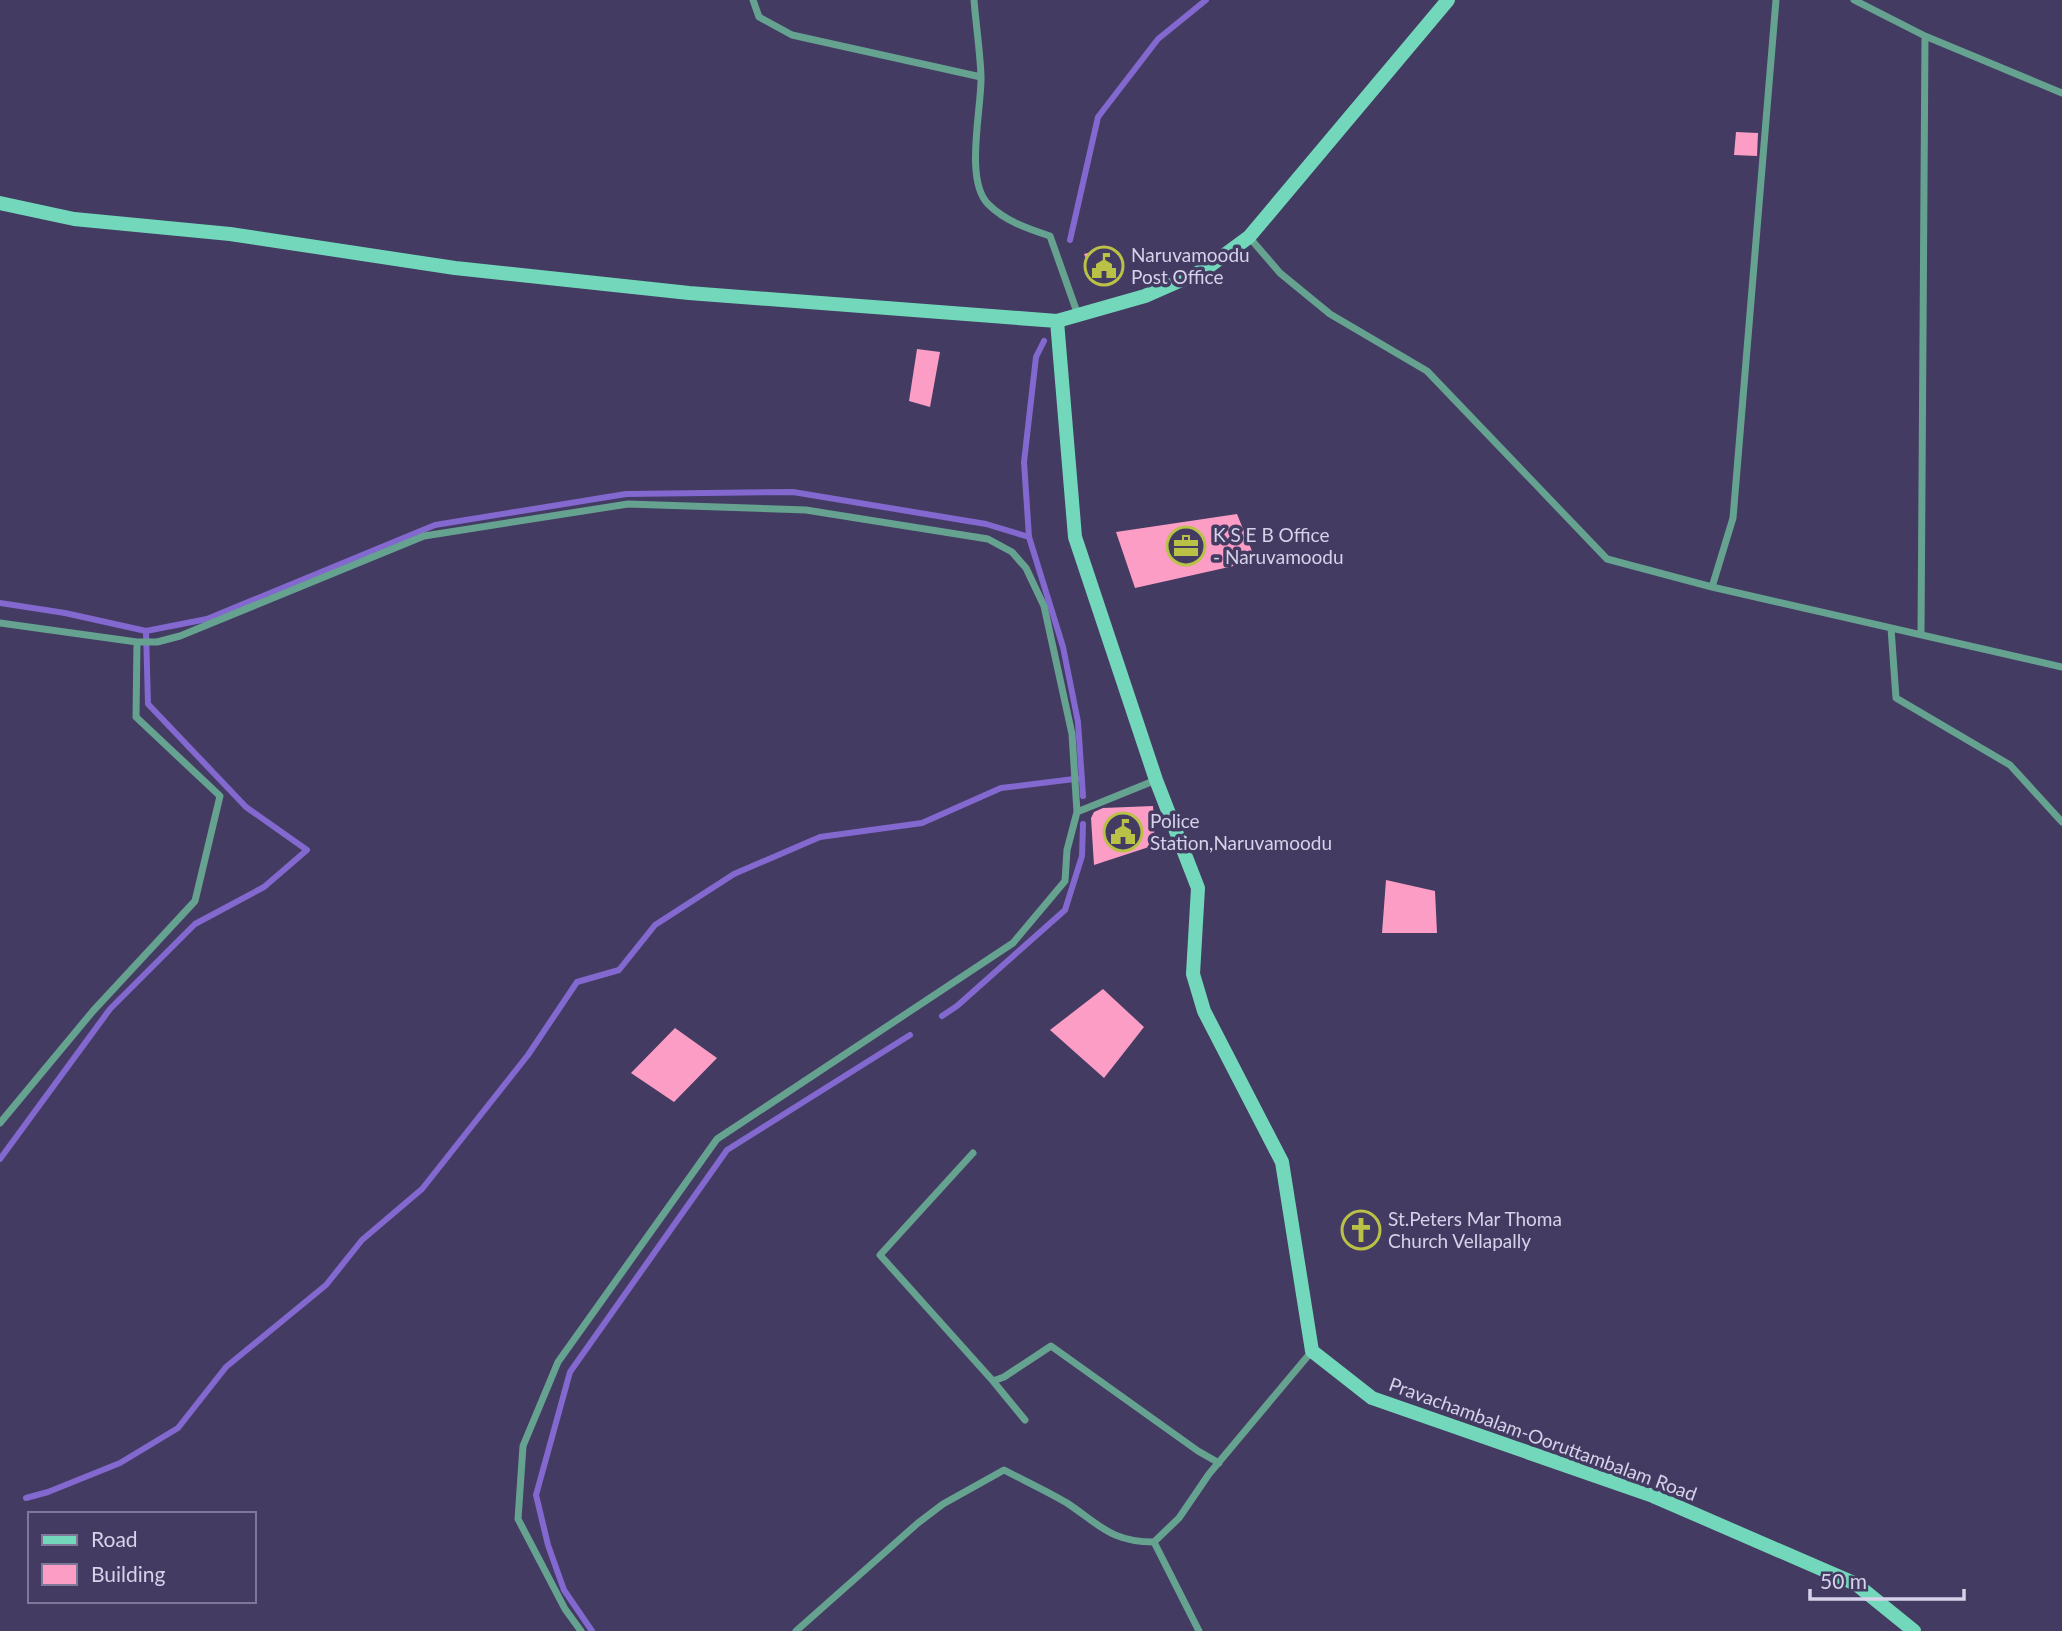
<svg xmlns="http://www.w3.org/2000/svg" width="2062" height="1631" font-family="Lato,sans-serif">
  <rect width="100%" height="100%" fill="#433b61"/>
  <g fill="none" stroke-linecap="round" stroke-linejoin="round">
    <path stroke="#8268cf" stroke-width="6" d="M1070,240L1098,117L1158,39L1206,0
      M1029,537L1024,462L1036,357L1044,341
      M0,603L65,613L146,631L207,619L435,525L626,494L793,492L986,524L1029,537L1063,647L1078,722L1083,796
      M942,1016L957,1006L1065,910L1082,856L1083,824
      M0,1159L110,1009L195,924L264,887L307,850L246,807L148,704L146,631
      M26,1498L48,1492L120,1463L178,1428L226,1367L326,1285L362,1240L422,1189L528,1055L577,982L619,970L655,925L734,874L820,837L922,823L1001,788L1082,778
      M592,1631L564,1590L548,1545L536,1495L570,1372L727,1150L910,1035"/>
  </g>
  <path fill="#fc9dc6" d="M1736,132L1758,133L1757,156L1734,155Z
    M1110,247L1122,276L1096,281L1084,254Z
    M917,349L940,352L930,407L909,401Z
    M1237,514L1256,561L1135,588L1116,532Z
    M1153,806L1155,845L1094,865L1091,818L1094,812L1103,808Z
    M1386,880L1435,891L1437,933H1382Z
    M1103,989L1144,1027L1104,1078L1050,1030Z
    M675,1028L717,1058L674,1102L631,1073Z"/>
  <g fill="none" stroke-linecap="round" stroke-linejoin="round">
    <path stroke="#66a290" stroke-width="7" d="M753,0L759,17L792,35L981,77
      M974,0C976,25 980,51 981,76C982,108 964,179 988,204C1005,221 1028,229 1050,236L1078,315
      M1854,0L1925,36L2062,93
      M1249,237L1280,273L1330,314L1427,371L1607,559L1712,587L1733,518L1776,0
      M1712,587L2062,667
      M0,623L137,642
      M1891,628L1896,698L2010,765L2062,822
      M1921,634L1925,36
      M0,1123L93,1011L195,901L220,796L136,717L137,642H157L180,636L424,536L628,504L806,510L988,539L1012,552L1026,568L1044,606L1072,734L1077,812
      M973,1153L880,1255L993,1381L1004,1377L1051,1346L1198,1451L1219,1463
      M993,1381L1025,1420
      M1154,1542L1199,1631
      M581,1631L565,1609L518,1519L523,1446L558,1362L717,1139L1013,943L1065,881L1067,850L1077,812L1156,780
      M796,1631L918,1523L943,1504L1004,1470C1025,1481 1047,1491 1067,1503C1100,1525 1111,1542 1154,1542L1179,1518L1209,1474L1312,1351"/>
    <path stroke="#73d8bb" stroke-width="14" d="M0,203L74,219L230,234L455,268L689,293L1057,321L1145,296L1204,270L1249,237L1448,0
      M1057,321L1075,537L1156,780L1198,888L1193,974L1204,1011L1282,1162L1312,1351L1372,1398L1653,1496L1856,1584L1914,1631"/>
  </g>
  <defs>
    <symbol id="civic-ring" viewBox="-11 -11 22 22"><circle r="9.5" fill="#433b61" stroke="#b9c146" stroke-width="1.5"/><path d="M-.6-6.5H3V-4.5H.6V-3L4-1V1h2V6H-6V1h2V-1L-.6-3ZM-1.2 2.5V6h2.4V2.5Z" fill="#b9c146"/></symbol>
    <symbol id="office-ring" viewBox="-11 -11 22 22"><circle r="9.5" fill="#433b61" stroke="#b9c146" stroke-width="1.5"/><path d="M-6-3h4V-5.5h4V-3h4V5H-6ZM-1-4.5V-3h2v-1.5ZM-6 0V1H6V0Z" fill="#b9c146"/></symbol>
    <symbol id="church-ring" viewBox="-11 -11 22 22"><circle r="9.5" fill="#433b61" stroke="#b9c146" stroke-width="1.5"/><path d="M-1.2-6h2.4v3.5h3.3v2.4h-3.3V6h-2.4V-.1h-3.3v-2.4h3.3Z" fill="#b9c146"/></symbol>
  </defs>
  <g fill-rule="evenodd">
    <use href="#civic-ring" x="1082" y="244" width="44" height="44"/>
    <use href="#office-ring" x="1164" y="524" width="44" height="44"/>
    <use href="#civic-ring" x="1101" y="810" width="44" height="44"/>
    <use href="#church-ring" x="1339" y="1208" width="44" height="44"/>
  </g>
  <g text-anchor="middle" stroke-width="7" stroke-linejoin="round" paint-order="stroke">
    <g font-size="19" fill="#d6d2ea" stroke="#433b61" text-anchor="start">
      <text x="1131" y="262">Naruvamoodu<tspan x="1131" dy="22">Post Office</tspan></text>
      <text x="1213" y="542">K S E B Office<tspan x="1213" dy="22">- Naruvamoodu</tspan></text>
      <text x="1150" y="828">Police<tspan x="1150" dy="22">Station,Naruvamoodu</tspan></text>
      <text x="1388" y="1226">St.Peters Mar Thoma<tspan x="1388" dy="22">Church Vellapally</tspan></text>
    </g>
    <g font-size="19" fill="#d6d2ea" stroke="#433b61">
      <text transform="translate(1543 1439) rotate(20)" y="7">Pravachambalam-Ooruttambalam Road</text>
    </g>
  </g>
  <rect x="28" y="1512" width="228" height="91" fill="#433b61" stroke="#7e7798" stroke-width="2"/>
  <rect x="42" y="1535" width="35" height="10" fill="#73d8bb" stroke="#7e7798" stroke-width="2"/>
  <text x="91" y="1547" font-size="21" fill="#d6d2ea">Road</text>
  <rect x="42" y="1564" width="35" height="21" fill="#fc9dc6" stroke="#7e7798" stroke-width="2"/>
  <text x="91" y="1582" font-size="21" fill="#d6d2ea">Building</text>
  <path d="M1810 1589v10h154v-10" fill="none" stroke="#d6d2ea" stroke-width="3.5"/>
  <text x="1820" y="1589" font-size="21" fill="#d6d2ea" stroke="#433b61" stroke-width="5" paint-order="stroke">50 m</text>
</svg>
